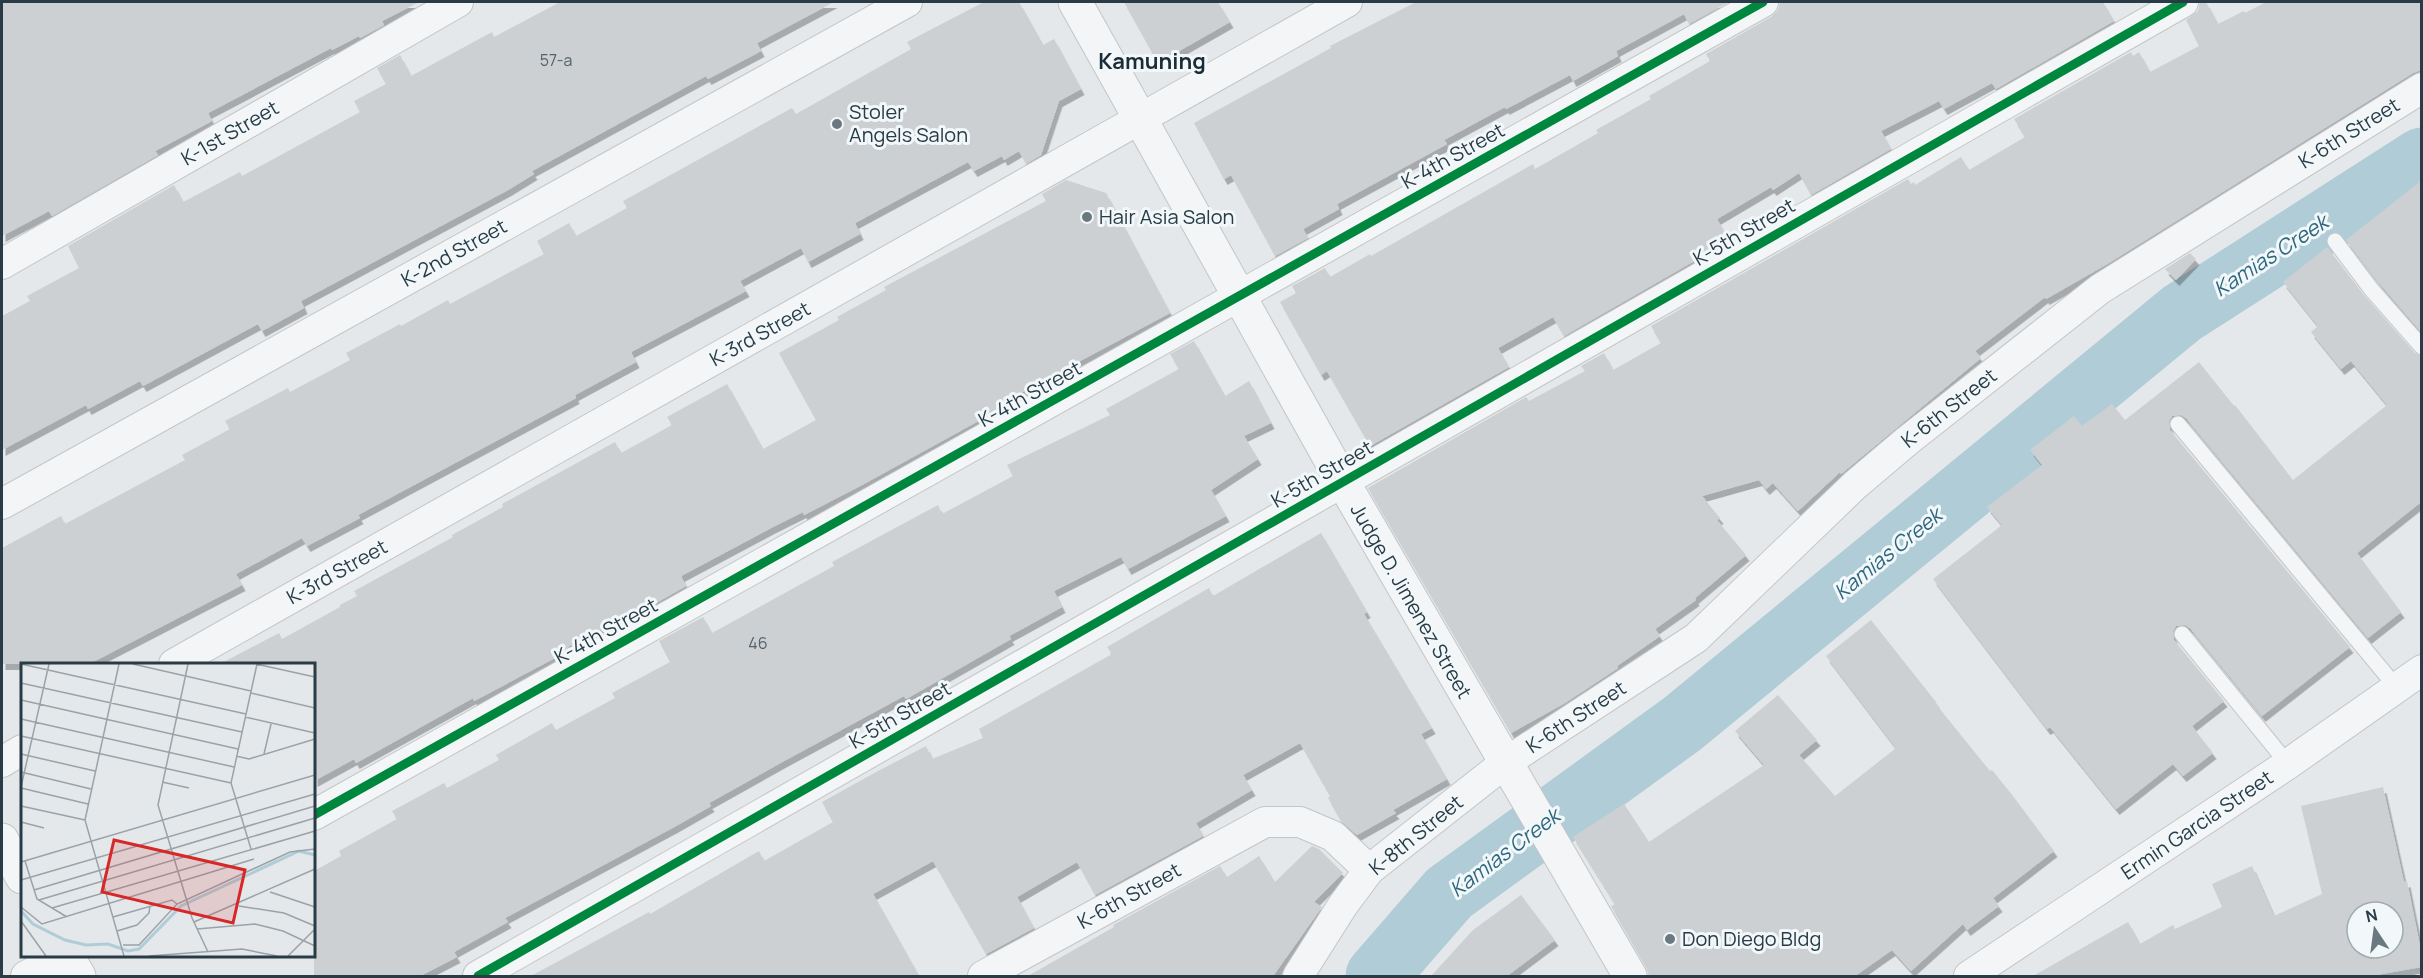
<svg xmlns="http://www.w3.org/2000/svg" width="2423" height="978" font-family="Manrope,sans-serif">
  <defs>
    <filter id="shadow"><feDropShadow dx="3.5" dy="6" stdDeviation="0" flood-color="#0004"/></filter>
  </defs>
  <rect width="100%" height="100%" fill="#e4e8ea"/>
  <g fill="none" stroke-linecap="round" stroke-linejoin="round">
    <path stroke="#b0cdd7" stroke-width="63" d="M1377,976L1449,893L1682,724L2182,313L2422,159"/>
  </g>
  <path fill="#cdd0d2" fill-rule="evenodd" filter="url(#shadow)" d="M2,2H419L382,21L384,25L360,38L359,36L332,50L331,48L208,113L212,121L155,151L158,155L52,216L49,211L2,236Z
    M560,2H834L757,43L761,51L708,79L706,76L532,171L534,174L508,190L301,301L304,308L262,331L258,324L143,386L140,381L88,409L86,405L2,450V316L30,301L27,296L79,268L68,246L174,185L183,202L240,172L242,176L360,112L354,101L386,84L377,68L400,55L411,76L492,32L494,37Z
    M984,2H1019L1043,45L1054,39L1081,89L1059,101L1041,155L1026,164L1019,151L1004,160L1002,156L974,171L968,162L855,223L860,234L808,262L801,248L740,281L746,291L631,352L636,362L575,395L576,398L358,515L360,518L307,546L302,538L236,574L242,585L89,664H2V548L61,516L65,524L185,460L182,455L230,429L225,421L288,388L290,392L350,360L346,353L400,324L401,326L448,300L450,304L544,254L537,241L569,223L576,236L627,208L623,201L792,108L796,114L911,49L907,42Z
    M1124,2H1218L1230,22L1158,63Z
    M1416,2H1729L1689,24L1684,14L1616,51L1618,56L1573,81L1570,75L1506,109L1505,107L1444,140L1447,144L1337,204L1339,209L1303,229L1308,238L1275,256L1231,175L1224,179L1194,123L1331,48L1330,46Z
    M1780,2H2103L2114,21L1996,89L1992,83L1944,109L1939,101L1881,131L1891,149L1811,195L1799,173L1773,190L1771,187L1717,219L1729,241L1564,336L1553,317L1498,348L1509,367L1370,446L1327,371L1321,375L1280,302L1296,293L1292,286L1325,268L1330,277L1370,254L1371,256L1533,164L1535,169L1598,133L1596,130L1651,99L1649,96L1710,61L1706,54L1771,17L1778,10Z
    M2200,2H2206L2218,24L2244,11L2245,13L2266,2H2421V70L2413,73L2109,263L2046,299L2045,297L1975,351L1981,358L1841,474L1840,472L1798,511L1773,483L1766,489L1759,480L1702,496L1720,518L1717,520L1746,555L1695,598L1696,600L1655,629L1660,636L1617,666L1618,668L1565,703L1511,733L1368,488L1526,397L1529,401L1585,371L1581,366L1604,353L1613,370L1661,343L1651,326L1908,179L1911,184L1914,182L1915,185L1961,157L1969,170L2025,137L2014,119L2131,52L2133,56L2139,52L2150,72L2199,46L2186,20L2198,11Z
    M1066,180L1106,193L1170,313L1022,392L1024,396L862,485L804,515L803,512L771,528L681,576L686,586L642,611L640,609L568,647L570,650L474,701L473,698L356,763L354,759L314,781V664H220L279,633L282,639L340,607V605L357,596L354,591L453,537L452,535L503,507L502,504L615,442L621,453L672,425L667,417L727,384L763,449L816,420L779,353L839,320L837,317L886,290L884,287L1046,201L1042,194Z
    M2421,181V332L2379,283L2346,240Z
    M2327,247L2364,295L2415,353L2421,356V502L2357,553L2401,612L2368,638L2186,418L2181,415L2172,416L2169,421L2170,430L2350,647L2262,716L2190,628L2185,625L2176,626L2173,631L2174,640L2224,701L2192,726L2213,753L2183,776L2173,764L2116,809L2050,727L2047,729L1933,579L2002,525L1987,507L2042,465L2030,450L2074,416L2082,426L2112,404L2125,420L2199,362L2234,406L2235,405L2293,480L2387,405L2351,361L2341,369L2311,332L2318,326L2283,282Z
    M2190,253L2196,259L2176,280L2165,269Z
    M1194,341L1225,396L1249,381L1271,423L1244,436L1258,459L1211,490L1226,516L1128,569L1121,557L1054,591L1062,607L1009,636L1011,639L906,699L904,696L784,761L709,803L711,806L676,826L505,918L508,922L454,952L457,957L420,976H314V871L341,856L339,851L397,819L392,811L444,783L447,788L499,760L496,755L552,723L556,730L615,698L612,693L670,662L659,641L703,617L712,633L834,566L832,562L938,505L942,514L1013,476L1007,465L1110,415L1106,409L1179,369L1170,354Z
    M1321,533L1367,612L1364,614L1432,728L1421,734L1447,779L1393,810L1396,813L1357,835L1341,821L1328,798L1330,796L1300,743L1243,775L1252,790L1196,823L1203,836L1095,895L1077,862L1017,897L1034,928L986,954L933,861L873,894L919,976H531L649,912L650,914L759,851L764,861L833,822L822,802L878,771L926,746L932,759L983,738L979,729L1112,654L1107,647L1209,588L1213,596Z
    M1871,620L1936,702L1935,703L1990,771L1992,770L2013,796L2054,851L1993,898L1999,906L1967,930L1963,924L1911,971L1892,950L1855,976H1649L1646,967L1611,906L1615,904L1573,837L1624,804L1649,842L1764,765L1735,731L1778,695L1817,740L1799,755L1835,796L1896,748L1826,656Z
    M2383,787L2404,882L2407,881L2421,951V967L2371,976H2033L2128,922L2140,944L2173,925L2175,929L2222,907L2212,884L2252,866L2274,916L2322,894L2301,806ZM2357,912H2393V948H2357Z
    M1312,846L1319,849L1343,873L1314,902L1322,907L1273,976H1028L1114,927L1113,925L1220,866L1227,877L1259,856L1275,882Z
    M1521,895L1555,940L1507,976H1431L1473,930Z"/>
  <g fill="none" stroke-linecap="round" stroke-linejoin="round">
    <defs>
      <path id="service" d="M2335,241L2371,289L2422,347
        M2178,424L2397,688
        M2182,634L2288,764"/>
      <path id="minor" d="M2,264L458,2
        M2,504L907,2
        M174,664L1347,2
        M2,762L22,750
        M314,815L1763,2
        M26,976L63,956
        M478,976L2183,2
        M983,976L1265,822H1300L1333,836L1369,870
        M1298,976L1343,905L1369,870L1505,763L1696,638L1855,485L1907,441L2100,289L2422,88
        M1969,976L2288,764L2422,670"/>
      <path id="tertiary" d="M1075,2L1343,482L1630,976
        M2,840L22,877
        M67,956L79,976"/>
    </defs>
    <use href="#service" stroke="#c2c6c8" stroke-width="17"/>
    <use href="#minor" stroke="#c2c6c8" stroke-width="32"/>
    <use href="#tertiary" stroke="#c2c6c8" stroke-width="35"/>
    <use href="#service" stroke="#f3f5f6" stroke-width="15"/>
    <use href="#minor" stroke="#f3f5f6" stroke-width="30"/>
    <use href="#tertiary" stroke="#f3f5f6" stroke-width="33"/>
    <defs>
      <path id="cycleway" d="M314,815L1763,2
        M478,976L2183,2"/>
    </defs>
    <use href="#cycleway" stroke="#f2f7f9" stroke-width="13"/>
    <use href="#cycleway" stroke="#00873e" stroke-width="9"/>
  </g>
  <g fill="#6a787f" stroke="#f2f7f9" stroke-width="2">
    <circle cx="837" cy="124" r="6"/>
    <circle cx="1087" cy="217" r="6"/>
    <circle cx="1670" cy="939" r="6"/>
  </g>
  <g text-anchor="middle" stroke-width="6" stroke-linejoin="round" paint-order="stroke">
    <g font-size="16" fill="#52616a">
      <text x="556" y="66">57-a</text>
      <text x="758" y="649">46</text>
    </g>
    <g font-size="20" fill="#283b46" stroke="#f2f7f9" text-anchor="start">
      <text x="849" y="119">Stoler<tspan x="849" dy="23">Angels Salon</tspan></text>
      <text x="1099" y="224">Hair Asia Salon</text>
      <text x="1682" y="946">Don Diego Bldg</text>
    </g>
    <g font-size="20" fill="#283b46" stroke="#f2f7f9">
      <text transform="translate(230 133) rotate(-30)" y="7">K-1st Street</text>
      <text transform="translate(2349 133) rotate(-32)" y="7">K-6th Street</text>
      <text transform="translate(1453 156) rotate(-29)" y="7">K-4th Street</text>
      <text transform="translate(1744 232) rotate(-30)" y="7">K-5th Street</text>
      <text transform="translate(454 253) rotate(-29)" y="7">K-2nd Street</text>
      <text transform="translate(760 334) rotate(-29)" y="7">K-3rd Street</text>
      <text transform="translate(1030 394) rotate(-29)" y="7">K-4th Street</text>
      <text transform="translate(1949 408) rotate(-38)" y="7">K-6th Street</text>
      <text transform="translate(1322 474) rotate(-30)" y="7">K-5th Street</text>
      <text transform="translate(337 572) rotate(-29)" y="7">K-3rd Street</text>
      <text transform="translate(1411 601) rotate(60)" y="7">Judge D. Jimenez Street</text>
      <text transform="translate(606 631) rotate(-29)" y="7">K-4th Street</text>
      <text transform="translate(900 715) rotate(-30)" y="7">K-5th Street</text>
      <text transform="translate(1576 717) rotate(-33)" y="7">K-6th Street</text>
      <text transform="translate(2197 825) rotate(-34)" y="7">Ermin Garcia Street</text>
      <text transform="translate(1416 835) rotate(-39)" y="7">K-8th Street</text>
      <text transform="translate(1129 896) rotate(-29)" y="7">K-6th Street</text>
    </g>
    <g font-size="21" font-style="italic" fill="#2e677e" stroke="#f2f7f9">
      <text transform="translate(2271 256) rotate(-33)" y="7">Kamias Creek</text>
      <text transform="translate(1888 554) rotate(-39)" y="7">Kamias Creek</text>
      <text transform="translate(1505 853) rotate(-37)" y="7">Kamias Creek</text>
    </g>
    <g font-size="22" font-weight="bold" fill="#1b2c36" stroke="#f2f7f9">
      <text x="1152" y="69">Kamuning</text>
    </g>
  </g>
  <g transform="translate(21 663)">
    <rect width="294" height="294" fill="#e4e8ea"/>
    <path fill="none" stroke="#b0cdd7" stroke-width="3" d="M0,248L12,261L44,277L65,282L87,281L107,288L118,286L160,243L278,188L294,192"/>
    <path fill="none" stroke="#99a3a8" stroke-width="1.5" d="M0,1L225,51M98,1L64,157L103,293M112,1L230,28M167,1L137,142L171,255L187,289M235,1L294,14M0,20L221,69M230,30L294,45M0,37L217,86M224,54L294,70M0,56L213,104M0,73L210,120M0,91L74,108M243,91L250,61M215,93L228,96L294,76M0,109L70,126M141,119L168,125M0,124L28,1M0,125L67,141M0,143L64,157M0,159L23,165M230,186L210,120L236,1M4,198L16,236L46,254M0,199L294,112M0,217L294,131M13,227L294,143M249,229L294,244M18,237L294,155M218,243L263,250L294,263M0,244L21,261L233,196M31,245L294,168M92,254L151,237L156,241M0,258L25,293M173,259L294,206M176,266L234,261L262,268L294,283M96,268L116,262L128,250L129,243M102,282H118L156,241L269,189L294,186M128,293L221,286L256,293M267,293L294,266"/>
    <path fill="#d62828" fill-opacity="0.15" stroke="#d62828" stroke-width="3" d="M93,177L224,207L212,260L81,229Z"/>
    <rect width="294" height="294" fill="none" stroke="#283b46" stroke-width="3"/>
  </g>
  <rect width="2423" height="978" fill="none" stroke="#283b46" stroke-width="6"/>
  <g transform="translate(2375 930) rotate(347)"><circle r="28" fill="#f2f7f9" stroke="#a1acb1" stroke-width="1.5"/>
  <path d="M0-4.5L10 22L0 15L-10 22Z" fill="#6a787f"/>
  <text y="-9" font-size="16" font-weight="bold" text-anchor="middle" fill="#283b46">N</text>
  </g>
</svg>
